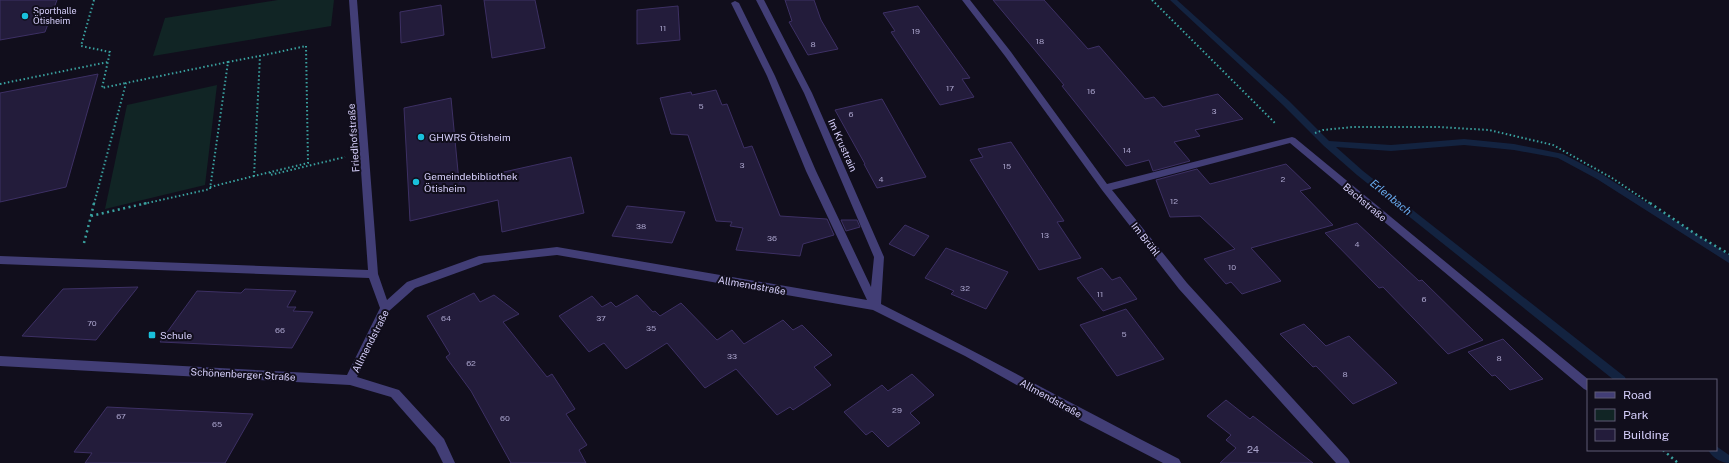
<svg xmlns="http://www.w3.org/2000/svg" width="1729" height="463" font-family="'Public Sans',sans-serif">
  <rect width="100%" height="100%" fill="#110e1c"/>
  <path fill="#112525" d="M278,0H334L331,26L153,56L165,18Z
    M217,85L205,185L105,209L127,105Z"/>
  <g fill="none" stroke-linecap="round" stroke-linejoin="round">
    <path fill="#132340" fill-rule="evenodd" d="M1170,0H1177L1289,101L1329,141L1391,145L1464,139L1514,144L1563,154L1603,175L1729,255V263L1597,179L1558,158L1514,150L1464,145L1391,151L1336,147L1363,171L1625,377L1626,380H1614L1357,175L1324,146L1283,105Z
      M1716,446L1729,455V463C1721,463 1712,457 1708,450H1716Z"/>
  </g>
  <path fill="#231c3b" stroke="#3d3064" d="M0,0H57L45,32L0,40Z
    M484,0H535L545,48L492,58Z
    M785,0H814L821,20L838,49L808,55L789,22L792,21Z
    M993,0H1044L1088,49L1099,46L1145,99L1154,97L1163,107L1218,94L1243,119L1195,130L1200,136L1174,142L1190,161L1153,171L1149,160L1126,166L1062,86L1064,85Z
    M441,5L444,35L401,43L400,12Z
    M678,6L680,40L637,44V10Z
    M918,6L970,78L962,79L974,97L940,105L891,32L895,31L883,13Z
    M98,74L66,187L0,202V93Z
    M716,90L722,105L727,104L744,148L752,146L780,216L827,219L834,235L803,244L800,256L736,250L743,228L730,226L732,222L716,221L688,135L671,134L660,98L691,92L692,95Z
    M451,98L459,182L571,157L584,213L502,232L498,200L410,221L404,108Z
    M882,99L926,177L877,188L864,164H865L835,110Z
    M1011,142L1064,221L1057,222L1081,258L1039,270L970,160L983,157L978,149Z
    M1286,164L1311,188L1300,191L1333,225L1251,248L1281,281L1242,294L1231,282L1226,284L1204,259L1235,249L1200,216L1170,217L1156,180L1197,169L1210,184Z
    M627,206L685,212L672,243L612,236Z
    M841,220H857L860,227L846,231Z
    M1357,223L1419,281L1422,280L1483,340L1448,354L1383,287L1379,288L1325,233Z
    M905,225L929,236L914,256L889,244Z
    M946,248L1008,272L986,309L951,294L954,291L925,278Z
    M1102,268L1112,280L1120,277L1137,299L1103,311L1077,278Z
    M138,287L96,340L22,336L63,289Z
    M245,289L296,291L287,307H296L293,311L313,312L292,348L160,342L197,291L241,293Z
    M474,293L480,302L494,295L519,314L503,322L547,377L552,374L575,409L566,414L587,445L579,450L586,463H511L471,391L446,357L450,354L427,316Z
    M637,295L653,312L655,311L660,316L681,303L717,340L732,330L744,344L783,320L793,330L802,325L832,355L814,367L831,385L793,410L790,407L777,415L736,369L705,388L667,343L626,369L604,343L589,352L559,316L592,296L602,307L611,302L616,307Z
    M1126,309L1164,359L1117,376L1080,325Z
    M1304,324L1326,346L1349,336L1397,383L1353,404L1316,366L1313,367L1280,334Z
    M1503,339L1543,379L1510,390L1495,375L1492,376L1468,352Z
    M912,374L934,395L910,413L920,423L888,447L872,431L866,435L844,412L882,385L888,391Z
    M1226,400L1250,419L1253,416L1313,463H1220L1236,448L1226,440L1231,435L1207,416Z
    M107,407L149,409L253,414L225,463H85L92,453L74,452Z"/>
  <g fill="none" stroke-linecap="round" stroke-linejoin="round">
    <path stroke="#3aa2a0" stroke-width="2" stroke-dasharray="1.5 2.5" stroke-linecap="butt" d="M94,0L81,46L110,52L102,88L126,83
      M1152,0L1276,124
      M306,46L308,163L254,176L260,56Z
      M228,62L260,56
      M0,84L108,62
      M1315,133L1323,130L1353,127H1439L1489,130L1553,145L1612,178L1651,204
      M270,172V175L345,157
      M210,187L254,176
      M94,204L126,83L228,62L210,189L143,204"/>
    <path stroke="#3aa2a0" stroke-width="2.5" stroke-dasharray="2 3.5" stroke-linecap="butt" d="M1650,203L1697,235L1729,254
      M91,216L94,203
      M91,216L147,203
      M84,243L91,216
      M1663,450L1678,463"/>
    <path fill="#423e76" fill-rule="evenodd" d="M349,0H357L378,274L387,300L407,282L479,256L557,247L867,300L806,171L767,76L731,3L735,1L739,3L775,76L816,171L871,287L874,257L804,93L756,0H764L812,93L884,257L881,304C981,354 1079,408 1179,459L1181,463H1163L1074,417L965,356L873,310L557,255L484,263L415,288L389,311L357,377L399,390L444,439L455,463H443L435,447L391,397L350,385L0,366V356L347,375L380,308L369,278L0,264V256L368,270Z
      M962,0H970L1011,52L1107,184L1292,137L1295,138L1589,380L1588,391L1584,389L1290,143L1112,190L1187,283L1348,459L1350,463H1336L1179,289L1102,190L1005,56Z"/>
  </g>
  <g fill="#19c0db" stroke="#110e1c" stroke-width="1.5">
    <circle cx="25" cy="16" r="4"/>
    <circle cx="421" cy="137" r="4"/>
    <circle cx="416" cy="182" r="4"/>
    <rect x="148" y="331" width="8" height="8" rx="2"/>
  </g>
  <g text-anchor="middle" stroke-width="4" stroke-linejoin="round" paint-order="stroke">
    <g font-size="8" fill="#a8a2ca">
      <text x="663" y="31">11</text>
      <text x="916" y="34">19</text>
      <text x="1040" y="44">18</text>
      <text x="813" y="47">8</text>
      <text x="950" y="91">17</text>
      <text x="1091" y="94">16</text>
      <text x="701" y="109">5</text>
      <text x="1214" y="114">3</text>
      <text x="851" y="117">6</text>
      <text x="1127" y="153">14</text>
      <text x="742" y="168">3</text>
      <text x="1007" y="169">15</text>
      <text x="881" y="182">4</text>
      <text x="1283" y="182">2</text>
      <text x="1174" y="204">12</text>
      <text x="641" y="229">38</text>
      <text x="1045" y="238">13</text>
      <text x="772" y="241">36</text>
      <text x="1357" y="247">4</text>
      <text x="1232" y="270">10</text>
      <text x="965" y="291">32</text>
      <text x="1100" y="297">11</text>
      <text x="1424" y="302">6</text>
      <text x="446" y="321">64</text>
      <text x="601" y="321">37</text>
      <text x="92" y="326">70</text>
      <text x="651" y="331">35</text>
      <text x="280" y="333">66</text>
      <text x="1124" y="337">5</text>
      <text x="732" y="359">33</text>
      <text x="1499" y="361">8</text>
      <text x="471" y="366">62</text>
      <text x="1345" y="377">8</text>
      <text x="897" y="413">29</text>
      <text x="121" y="419">67</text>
      <text x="505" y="421">60</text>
      <text x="217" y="427">65</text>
    </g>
    <g font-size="9" fill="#d5cefa" stroke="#110e1c" text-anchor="start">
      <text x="33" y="14">Sporthalle<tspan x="33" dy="10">Ötisheim</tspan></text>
    </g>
    <g font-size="10" fill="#d5cefa" stroke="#110e1c" text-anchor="start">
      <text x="429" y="141">GHWRS Ötisheim</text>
      <text x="424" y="180">Gemeindebibliothek<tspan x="424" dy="12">Ötisheim</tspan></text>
      <text x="160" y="339">Schule</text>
    </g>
    <g font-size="10" fill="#d5cefa" stroke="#110e1c">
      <text transform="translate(353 138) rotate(-94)" y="4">Friedhofstraße</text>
      <text transform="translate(843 145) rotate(66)" y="4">Im Krustrain</text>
      <text transform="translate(1365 202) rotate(40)" y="4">Bachstraße</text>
      <text transform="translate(1146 239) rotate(52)" y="4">Im Brühl</text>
      <text transform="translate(752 285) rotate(10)" y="4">Allmendstraße</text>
      <text transform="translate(370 341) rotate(-63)" y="4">Allmendstraße</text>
      <text transform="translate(243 374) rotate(3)" y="4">Schönenberger Straße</text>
      <text transform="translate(1051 398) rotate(29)" y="4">Allmendstraße</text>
    </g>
    <g font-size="10" fill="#a8a2ca">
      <text x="1253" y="453">24</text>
    </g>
    <g font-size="11" font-style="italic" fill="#68aaee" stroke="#110e1c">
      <text transform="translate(1391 197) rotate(39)" y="4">Erlenbach</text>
    </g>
  </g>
  <rect x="1587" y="379" width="130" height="72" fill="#110e1c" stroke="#5f5b75"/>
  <rect x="1595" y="392" width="20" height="6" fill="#423e76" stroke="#5f5b75"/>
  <text x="1623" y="399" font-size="12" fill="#d5cefa">Road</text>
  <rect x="1595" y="409" width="20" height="12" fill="#112525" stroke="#5f5b75"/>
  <text x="1623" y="419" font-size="12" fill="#d5cefa">Park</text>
  <rect x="1595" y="429" width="20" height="12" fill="#231c3b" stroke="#5f5b75"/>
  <text x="1623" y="439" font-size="12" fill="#d5cefa">Building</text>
</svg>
